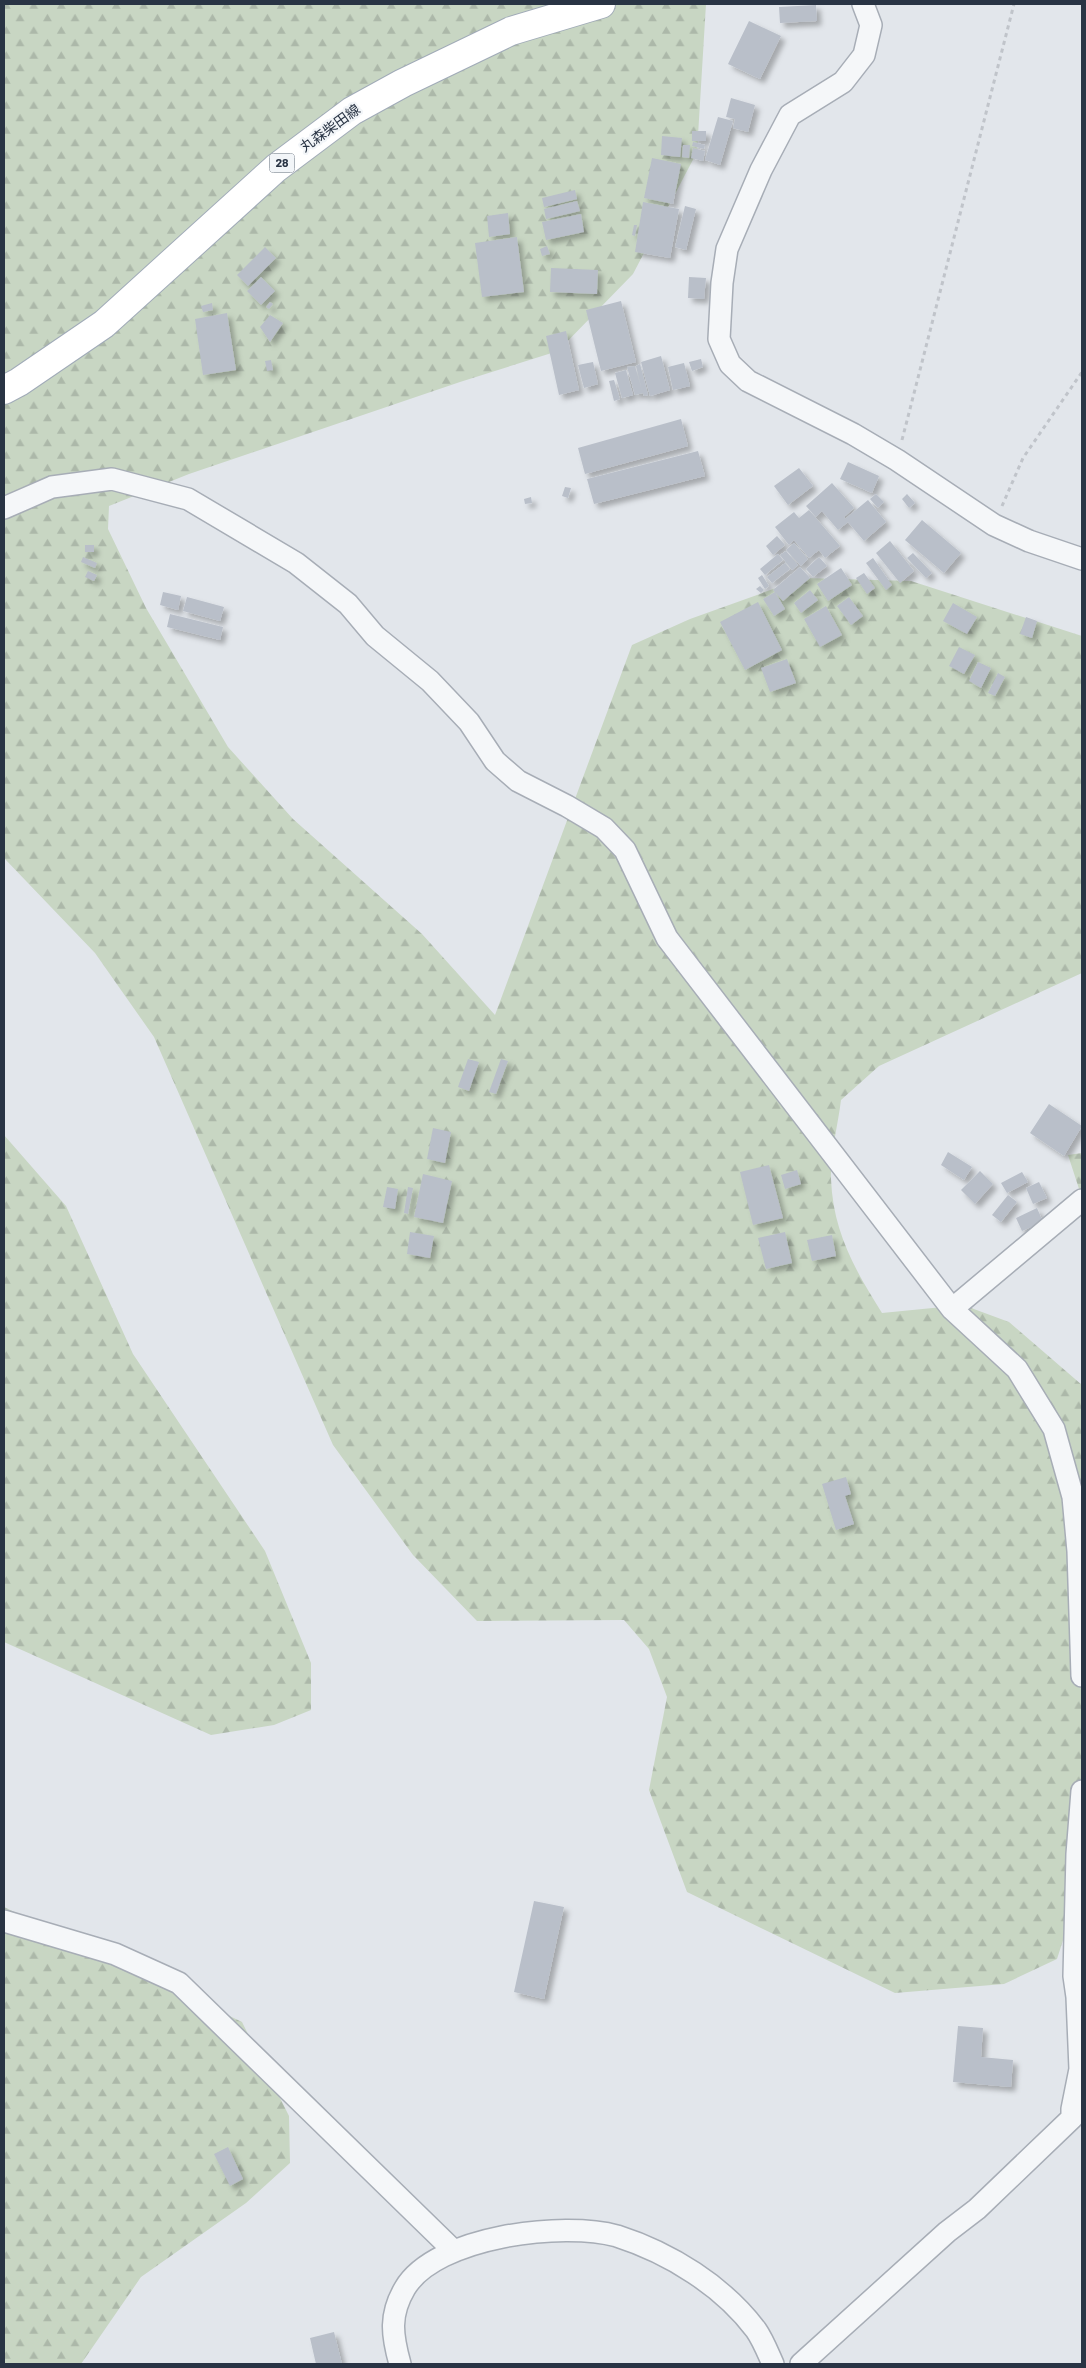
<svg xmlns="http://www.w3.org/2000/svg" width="1086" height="2368" font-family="Barlow,'Noto Sans JP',sans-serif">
  <defs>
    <pattern id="forest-firs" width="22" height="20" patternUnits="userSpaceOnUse" patternTransform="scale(1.25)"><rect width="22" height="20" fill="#c8d6c3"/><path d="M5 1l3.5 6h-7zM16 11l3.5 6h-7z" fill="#acb8a9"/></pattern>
    <filter id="shadow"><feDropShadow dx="4.5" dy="4.5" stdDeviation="2.5" flood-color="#0004"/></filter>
  </defs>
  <rect width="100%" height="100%" fill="#e2e6eb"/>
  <path fill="url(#forest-firs)" d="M4,4H706L697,152L633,274L558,351L460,382L189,474L109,506L108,529L146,608L228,747L293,819L422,934L495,1015L632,645L690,619L804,578L911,581L1082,636V973L879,1066L841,1100C838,1125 830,1154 831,1179C833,1232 855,1270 882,1313L963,1305L1009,1322L1082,1385V1881L1057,1959L1004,1984L895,1993L687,1892L649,1790L667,1697L649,1649L624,1620L477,1621L413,1555L333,1445L154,1037L95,953L4,858Z
    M4,1135L66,1206L133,1354L265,1551L311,1663V1710L274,1725L211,1735L4,1642Z
    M1082,1153V1198L1068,1155Z
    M4,1907L242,2022L289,2116L290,2163L246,2203L141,2277L81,2364H4Z"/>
  <path fill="#b9bfc9" filter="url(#shadow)" d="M816,5L817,21L780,23L779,7Z
    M749,21L781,36L760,79L728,64Z
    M731,98L755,105L748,132L733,128L735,119L726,117Z
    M718,117L733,121L720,165L705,160Z
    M692,131H706V141H692Z
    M662,136L682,138L680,157L661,155Z
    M693,142L705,145L704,149L692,146Z
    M683,145H690L689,158L682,157Z
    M693,148L705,151L703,161L691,158Z
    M652,158L681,164L673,204L644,198Z
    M575,190L577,199L544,207L542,198Z
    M577,201L580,211L546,219L544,209Z
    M643,202L679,209L670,258L635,252Z
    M685,206L696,209L686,250L675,247Z
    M508,213L510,234L489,237L487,216Z
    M581,214L584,232L546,240L542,222Z
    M634,225H637L635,236L632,235Z
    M517,237L524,292L482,297L475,243Z
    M547,246L550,254L542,256L540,249Z
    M265,247L276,258L248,286L237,275Z
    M551,268L598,270L597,294L550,292Z
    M261,277L275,291L261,305L247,291Z
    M689,277L706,278L704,299L688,298Z
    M621,301L636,362L601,371L586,310Z
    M270,302L273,304L269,309L266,307Z
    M212,303L213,310L203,312L201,306Z
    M227,313L236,370L203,375L195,319Z
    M270,315L283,323L270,342L260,327Z
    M566,331L579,390L559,395L546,336Z
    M661,356L670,390L650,396L641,362Z
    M701,359L703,367L692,371L689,362Z
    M271,360L273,370L267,371L265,361Z
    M593,362L598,384L584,388L578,365Z
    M684,363L690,386L673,390L668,367Z
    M640,364L648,395L644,396L643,393L635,395L627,367L635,366L642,391L636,366Z
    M626,370L633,395L622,398L615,373Z
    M614,380L620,399L614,401L609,381Z
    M681,419L688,446L585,474L578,448Z
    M698,451L705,476L594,504L587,479Z
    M848,462L879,476L872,493L840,479Z
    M799,468L813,486L788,505L774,486Z
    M832,483L854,508L844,517L845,519L868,500L886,522L864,541L848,522L838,530L822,511L816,517L806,506Z
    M565,487L571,488L568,498L562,496Z
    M876,494L884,502L878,508L870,499Z
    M907,494L915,503L909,508L902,499Z
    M531,497L532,503L525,504L524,499Z
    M809,510L840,546L825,558L819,550L809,558L794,540L789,545L775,527L794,512L799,518Z
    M922,520L961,553L944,573L905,540Z
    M777,536L785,545L773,555L766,546Z
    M890,541L914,571L900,583L876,553Z
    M794,543L808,559L801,566L786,550Z
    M85,545H94V552H85Z
    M786,551L798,565L792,570L780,555Z
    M913,553L932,573L926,578L907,558Z
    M778,554L783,560L765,575L760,569Z
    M83,557L97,563L95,568L81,562Z
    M819,557L827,566L813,577L806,569Z
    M873,558L892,585L886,590L866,563Z
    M785,563L790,569L772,583L767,577Z
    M800,567L810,578L783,601L773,590Z
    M841,568L852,585L828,601L817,584Z
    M88,571L97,575L94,581L85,577Z
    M864,573L875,588L867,594L856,578Z
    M762,575L769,586L765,589L758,578Z
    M760,586L764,590L761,593L756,589Z
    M810,590L818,600L801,613L794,603Z
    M163,592L181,596L178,610L160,605Z
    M775,592L785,609L774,616L763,599Z
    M187,597L224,607L220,621L183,611Z
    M849,597L863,616L851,625L837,606Z
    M758,602L782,650L745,670L720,622Z
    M953,603L977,617L967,634L943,621Z
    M826,606L842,635L820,647L804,619Z
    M170,614L223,627L220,640L167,627Z
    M1026,617L1037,621L1032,638L1020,634Z
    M959,647L975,655L964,674L949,666Z
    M787,659L796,683L770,692L761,668Z
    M978,662L991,668L981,688L969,681Z
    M998,673L1005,677L995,696L988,693Z
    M468,1059L479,1062L469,1091L458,1087Z
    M501,1059L508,1061L496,1094L489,1092Z
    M1049,1104L1082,1126L1064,1156L1030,1133Z
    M433,1128L451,1132L445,1163L427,1159Z
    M948,1152L972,1167L964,1180L941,1165Z
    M769,1165L783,1218L753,1225L740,1172Z
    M797,1170L801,1184L785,1189L781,1175Z
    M980,1171L993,1184L975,1204L961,1190Z
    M1022,1172L1028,1182L1007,1193L1001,1183Z
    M423,1174L452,1181L443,1223L414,1217Z
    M1039,1182L1047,1198L1033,1204L1026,1188Z
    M387,1187L398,1189L395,1209L383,1207Z
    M408,1187L413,1188L408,1214L404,1213Z
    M1008,1195L1017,1202L1001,1222L992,1215Z
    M1037,1208L1043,1222L1022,1231L1016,1218Z
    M410,1232L434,1236L430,1258L407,1254Z
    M785,1232L792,1263L766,1269L758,1238Z
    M832,1235L836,1256L812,1261L807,1240Z
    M846,1477L851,1494L845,1496L854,1524L836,1530L822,1484Z
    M534,1901L564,1907L544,1999L514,1992Z
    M958,2026L983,2028L981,2057L1013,2060L1011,2087L953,2082Z
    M228,2147L243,2179L230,2186L214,2154Z
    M334,2332L342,2364H316L310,2338Z"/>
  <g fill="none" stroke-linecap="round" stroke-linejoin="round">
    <defs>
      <path id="street" d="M863,4L871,25L864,55L843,82L790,115L761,170L727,249L722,283L719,339L730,364L748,381L853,434L897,460L994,525L1029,541L1082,559
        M4,508L52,487L112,479L188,499L296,563L348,604L375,636L430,681L469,722L495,761L518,781L567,806L604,828L625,850L667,938L952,1309L1017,1369L1054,1429L1073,1497L1078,1551L1082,1676
        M952,1309L1082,1200
        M4,1921L115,1954L179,1983L454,2251
        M400,2364C392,2335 389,2315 405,2288C436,2236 564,2221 617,2236C670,2253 723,2286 756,2330C763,2340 768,2353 773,2364
        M801,2364L947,2232L977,2209L1072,2118V2109L1080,2069L1077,1997L1074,1976L1077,1854L1082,1791"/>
      <path id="primary" d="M4,390L19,382L104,324L276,168L352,111L403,83L511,31L601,4"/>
    </defs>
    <use href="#street" stroke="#a7adb6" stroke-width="24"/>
    <use href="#primary" stroke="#a1abb8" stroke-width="30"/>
    <path stroke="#c0c4ca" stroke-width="3" stroke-dasharray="4 4" stroke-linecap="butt" d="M902,440L1014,4
      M1002,506L1023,458L1082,372"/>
    <use href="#street" stroke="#f5f7f9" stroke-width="21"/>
    <use href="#primary" stroke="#fff" stroke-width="28"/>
  </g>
  <g text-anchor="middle" stroke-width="4.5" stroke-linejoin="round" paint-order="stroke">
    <rect fill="#f2f5f8" stroke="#656e7a" stroke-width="1" x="269.5" y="153.5" width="25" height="19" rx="4"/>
    <g font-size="12" font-weight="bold" fill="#293444">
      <text x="282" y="167">28</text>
    </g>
    <g font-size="14" fill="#293444" stroke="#f2f5f8">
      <text transform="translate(330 128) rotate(-36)" y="5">丸森柴田線</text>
    </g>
  </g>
  <rect width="1086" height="2368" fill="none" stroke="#293444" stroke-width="10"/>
</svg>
